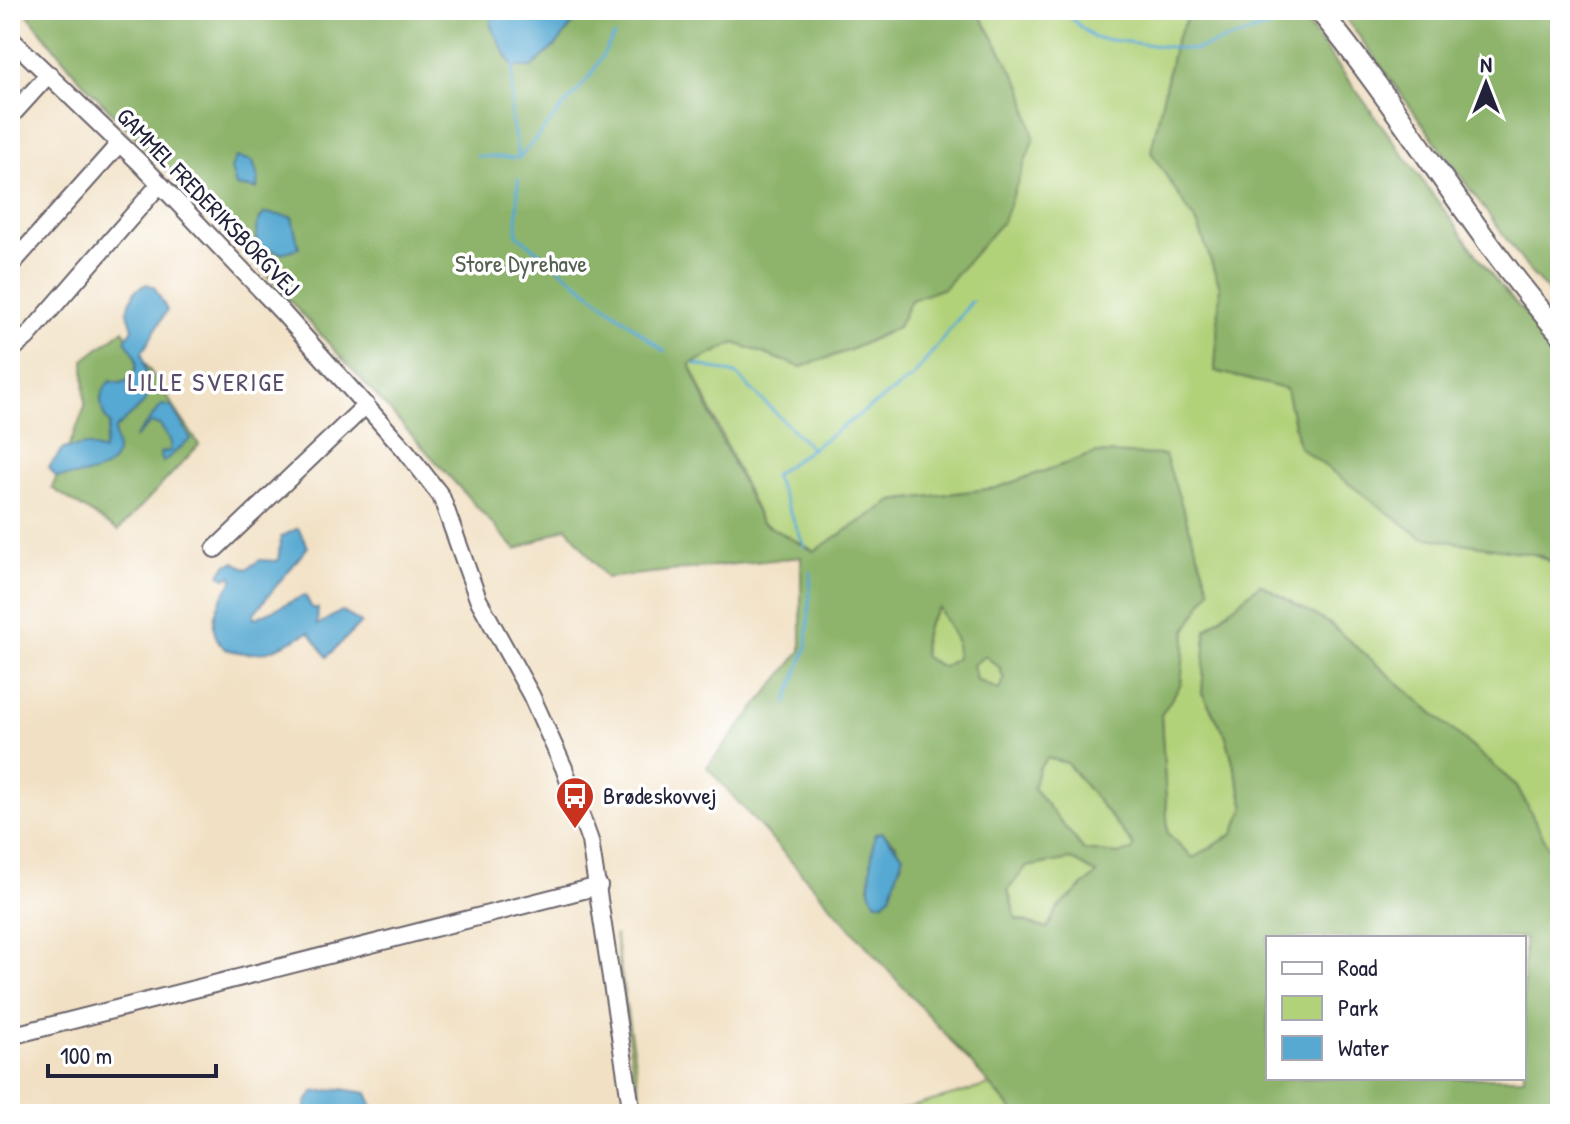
<svg xmlns="http://www.w3.org/2000/svg" width="1570" height="1124" font-family="'Patrick Hand',sans-serif">
  <rect width="100%" height="100%" fill="#fff"/>
  <filter id="ink" filterUnits="userSpaceOnUse"><feTurbulence type="fractalNoise" baseFrequency=".0125" numOctaves="2"/><feDisplacementMap in="SourceGraphic" scale="16" xChannelSelector="R" yChannelSelector="G"/><feConvolveMatrix kernelMatrix="1 2 1 2 8 2 1 2 1" color-interpolation-filters="sRGB"/></filter>
  <filter id="wash" filterUnits="userSpaceOnUse"><feTurbulence type="fractalNoise" baseFrequency=".006" numOctaves="4" result="noise"/><feDisplacementMap in="SourceGraphic" scale="32" xChannelSelector="R" yChannelSelector="G"/><feGaussianBlur stdDeviation="1.8" result="paint"/><feColorMatrix in="noise" values="0 0 0 0 0 0 0 0 0 0 0 0 0 0 0 0 0 1.4 0 .05"/><feComposite in="paint" operator="in"/></filter>
  <g filter="url(#wash)">
    <rect width="100%" height="100%" fill="#f1e0c3"/>
    <path fill="#b2d27a" stroke="#6a7a5a" stroke-width="2" d="M977,10H1191L1175,42L1151,152L1199,227L1220,287L1215,371L1286,389L1299,447L1560,566V849L1549,848L1517,786L1330,624L1260,584L1202,693L1226,736L1245,807L1233,834L1193,858L1168,834L1161,715L1181,684L1186,630L1210,590L1096,453L996,488L893,501L814,551L761,522L690,364L735,343L801,367L850,350L898,327L911,300L944,288L960,268L1023,89Z
      M939,608L956,640L957,658L943,667L924,658C922,639 926,621 939,608Z
      M985,655L999,667L1004,679L999,690L976,679L972,665Z
      M1046,758L1067,763L1135,846L1132,851L1118,854L1084,850L1033,788L1039,768Z
      M1071,859L1097,874L1058,908L1047,929L1016,918L1008,890L1026,867Z
      M615,934L643,1114H638Z
      M990,1085L1016,1114H885Z"/>
    <path fill="#8db46a" stroke="#586b52" stroke-width="2" fill-rule="evenodd" d="M24,10H491V27L531,67L559,42L583,10H977L1023,89L1034,138L1003,221L944,288L911,300L898,327L850,350L801,367L735,343L690,364L718,432L761,522L814,551L893,501L996,488L1096,453L1165,455L1210,590L1186,630L1181,684L1161,715L1168,834L1193,858L1233,834L1245,807L1226,736L1202,693L1206,630L1260,584L1330,624L1517,786L1549,848L1560,849V1114H1016L707,767L801,651V557L606,578L567,527L516,550L262,270L77,76ZM939,608L956,640L957,658L943,667L924,657C922,639 926,621 939,608ZM985,656L999,667L1004,679L999,690L976,680L973,665ZM1047,758L1067,763L1134,846L1132,851L1118,854L1084,850L1033,788L1039,768ZM882,833L896,844L902,863C891,875 895,891 884,902L869,886ZM1071,859L1097,874L1058,908L1047,929L1016,919L1008,890L1026,867ZM1268,938H1524V1078H1268Z
      M1191,10H1297L1500,286L1560,352V566L1539,555L1421,537L1299,447L1286,389L1215,371L1220,287L1199,227L1151,152L1175,42Z
      M1340,10H1560V304L1531,273Z
      M123,330L199,445L118,531L52,488L85,407L84,360Z"/>
    <path fill="#57a9d2" stroke="#3c6686" stroke-width="2" d="M491,10H583L559,42L532,67H513L491,27Z
      M236,157L253,161L258,178L257,189L236,186L231,169Z
      M265,213L292,217L299,248L281,253L259,246C255,232 254,223 265,213Z
      M147,284L154,287L167,310L142,353C152,405 156,392 115,429C113,437 117,440 117,448C115,478 76,475 56,477L49,467L63,449L86,445L103,451L110,424C99,411 97,394 110,381C127,388 140,373 135,356C133,349 127,346 125,339L133,329L127,310L135,291Z
      M162,405L172,407L191,439L163,462L160,453L170,451L171,442L160,425L151,423L134,438Z
      M298,528L308,547L254,613V619L305,595L312,608H318L317,625L342,611L361,623L327,657L309,632C277,648 263,660 225,649C202,628 219,600 233,580L232,576L224,578L220,575L226,565L235,562L247,569L260,560L278,561L281,537Z
      M882,832L903,855L890,896L884,902H877C873,898 869,892 870,885C870,877 873,838 875,834Z
      M342,1089L367,1093L376,1114H306V1103L314,1092Z"/>
    <g fill="none" stroke-linecap="round" stroke-linejoin="round">
      <path stroke="#57a9d2" stroke-width="3" d="M1061,10L1094,38L1194,50L1282,23L1284,10
        M513,67L511,119L519,158
        M477,156L517,158
        M519,158L591,75L614,36
        M518,179L517,235L664,351
        M696,364L736,374L812,449
        M805,547L774,475L913,377L972,301
        M786,704L807,646L811,572"/>
    </g>
  </g>
  <g filter="url(#ink)">
    <g fill="none" stroke-linecap="round" stroke-linejoin="round">
      <defs>
        <path id="minor" d="M10,38L139,162L283,313L406,451L441,496L478,599L531,695L564,768L590,841L632,1114
          M10,117L49,74
          M10,266L119,144
          M10,351L27,337L159,185
          M215,549L366,405
          M10,1036L599,886"/>
        <path id="major" d="M1319,10C1405,114 1471,232 1560,333"/>
      </defs>
      <use href="#minor" stroke="#6a646b" stroke-width="20"/>
      <use href="#major" stroke="#6a646b" stroke-width="24"/>
      <use href="#minor" stroke="#fff" stroke-width="16"/>
      <use href="#major" stroke="#fff" stroke-width="20"/>
    </g>
  </g>
  <defs>
    <symbol id="bus-pin" viewBox="-11 -11 22 30"><path d="M0 17L-7.5 6A9.5 9.5 0 1 1 7.5 6Z" fill="#c8321e" stroke="#fff"/><path d="M-5-6H5V4H4V6H2V4H-2V6H-4V4H-5ZM-3.5-4V0h7V-4ZM-3.5 1.2v1.5H-2V1.2ZM2 1.2v1.5H3.5V1.2Z" fill="#fff"/></symbol>
  </defs>
  <g fill-rule="evenodd">
    <use href="#bus-pin" x="553" y="774" width="44" height="60"/>
  </g>
  <g text-anchor="middle" stroke-width="7" stroke-linejoin="round" paint-order="stroke">
    <g font-size="24" fill="#22223b" stroke="#fff">
      <text transform="translate(208 202) rotate(46)" y="8">GAMMEL FREDERIKSBORGVEJ</text>
    </g>
    <g font-size="24" fill="#546051" stroke="#fff">
      <text x="521" y="272">Store Dyrehave</text>
    </g>
    <g font-size="24" fill="#22223b" stroke="#fff" text-anchor="start">
      <text x="603" y="804">Brødeskovvej</text>
    </g>
    <g font-size="26" letter-spacing="2" fill="#5a4c6b" stroke="#fff">
      <text x="207" y="391">LILLE SVERIGE</text>
    </g>
  </g>
  <rect width="1570" height="1124" fill="none" stroke="#fff" stroke-width="40"/>
  <rect x="1266" y="936" width="260" height="144" fill="#ffffff" stroke="#a7a7b1" stroke-width="2"/>
  <rect x="1282" y="962" width="40" height="12" fill="#ffffff" stroke="#a7a7b1" stroke-width="2"/>
  <text x="1338" y="976" font-size="24" fill="#22223b">Road</text>
  <rect x="1282" y="996" width="40" height="24" fill="#b2d27a" stroke="#a7a7b1" stroke-width="2"/>
  <text x="1338" y="1016" font-size="24" fill="#22223b">Park</text>
  <rect x="1282" y="1036" width="40" height="24" fill="#57a9d2" stroke="#a7a7b1" stroke-width="2"/>
  <text x="1338" y="1056" font-size="24" fill="#22223b">Water</text>
  <g transform="translate(1486 84)" stroke="#ffffff" stroke-width="6" paint-order="stroke">
  <path d="M0-6L14 30L0 20L-14 30Z" fill="#22223b"/>
  <text y="-12" font-size="22" font-weight="bold" text-anchor="middle" fill="#22223b">N</text>
  </g>
  <path d="M48 1064v12h168v-12" fill="none" stroke="#22223b" stroke-width="4"/>
  <text x="60" y="1064" font-size="24" fill="#22223b" stroke="#ffffff" stroke-width="6" paint-order="stroke">100 m</text>
</svg>
